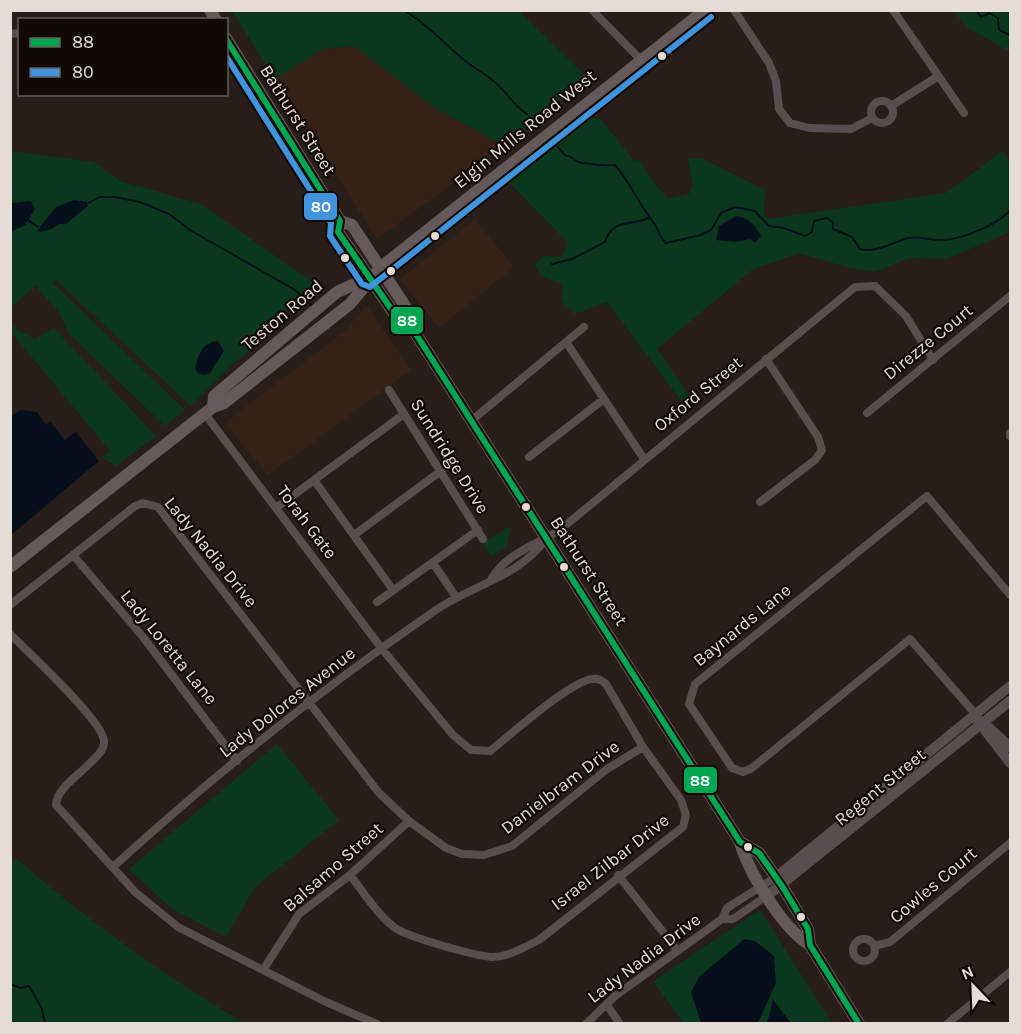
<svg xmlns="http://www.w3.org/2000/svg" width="1021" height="1034" font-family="Karla,sans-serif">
  <rect width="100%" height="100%" fill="#271e1a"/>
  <path fill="#352116" d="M354,46L435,108L504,146L377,239L275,79L323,49Z
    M475,219L514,267L439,328L400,279Z
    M366,305L411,370L268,475L225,423L346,330Z"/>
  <path fill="#0b381d" d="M232,11H519L588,78L504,146L435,108L354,46L323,49L275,79Z
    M953,11H1010V52L967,27Z
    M588,118H600L633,160L640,161L651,179L668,199L689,194L693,184L688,159L701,158L765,190L764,215L768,219L946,193L1003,151L1010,162V232L946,259L909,258L875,272L850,268L799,253L752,270L657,349L689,395L685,406L607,302L575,314L562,301L563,284L541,276L535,265L545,256L562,257L567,242L509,182L540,151Z
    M11,151L94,162L120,181L201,204L318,286L283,313L286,321L234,363L191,406L56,280L53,283L185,410L165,426L69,334L59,312L36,286L11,307Z
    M10,321L17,330L35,339L54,328L156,436L116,466L103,458L110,451L11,332Z
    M511,526L507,546L491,556L483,543Z
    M277,744L339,820L255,887L226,937L171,908L129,869Z
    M16,858C87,920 163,976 245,1023H11L10,861Z
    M760,910L832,1023H683L653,981Z"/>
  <path fill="#040f1b" d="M74,200L87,202L88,206L66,224H58L52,229L40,232L37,231L56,207Z
    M31,201L35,209L25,225L11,232V203Z
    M736,216C748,217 755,225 761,236L755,243L750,239L736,242L716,240L719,226Z
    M218,341L224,351L210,373L204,375L198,373L195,368C200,353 201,343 218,341Z
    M21,410L37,412L46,425L50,421L65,440L76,432L99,461L11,535V416Z
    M744,939L755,941L774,956L776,983L758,1023H701L691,992L699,977Z
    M773,1000L791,1023H767Z"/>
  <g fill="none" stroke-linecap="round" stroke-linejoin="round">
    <path stroke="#040f1b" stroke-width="2" d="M403,10C426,23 444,43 464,60C475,69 488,75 498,85C509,95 514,106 527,114
      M976,10L981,17L990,13L998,18L999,30L1010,35
      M557,146L565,155C573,156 575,162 582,163C596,165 602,166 615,165C630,182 639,204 653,222C659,229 658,236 666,243L701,235L711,230L721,213L735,207L755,211L769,226L784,228L805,236L812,232L814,221L827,218L833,222V229L852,237L860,249C877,253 891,243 908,238C918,236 930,240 940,240C962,240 994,226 1010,211
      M89,203L99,197H115L140,202L169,214L190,230L295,290L313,307
      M28,220L38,227
      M552,264L572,259L605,242C613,217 631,227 648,218
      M10,984L21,988L29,986L42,1009L45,1024"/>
    <path stroke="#584e4e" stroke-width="8" d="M592,10L641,60
      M734,10L769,63L776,81L779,109L790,123L809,128L851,129L872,118
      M893,10L964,113
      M10,34L20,33
      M871 112a11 11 0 1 1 22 0a11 11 0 1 1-22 0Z
      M891,106L937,77
      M566,342L644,459
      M389,390L483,539
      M867,413L1010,296
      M205,414L382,649L453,735L471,750L490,751C509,736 573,679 593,679C599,678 602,681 606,684L643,747L681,800L686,815L683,827L539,940C524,947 509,957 492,957C475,956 408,937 395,928C377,914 364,893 350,875
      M471,421L584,327
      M1010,433V436
      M529,457L604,399
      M314,480L393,590
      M760,502L815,460L822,450L818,437L766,359
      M276,508L404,414
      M354,535L441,471
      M73,555L143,637L237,761
      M433,563L456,597
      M492,578C508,552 537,545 561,529L855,287L875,286L906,316L933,360
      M377,602L478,530
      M10,605L135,506L143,503L158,507L379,793L409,821L446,848L462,854L484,855L512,846L607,769L643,747
      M10,634C27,651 103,721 104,741C105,751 94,759 87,766C76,777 57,789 56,805L135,892L178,927L326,1002L377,1024
      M978,717L910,639L752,768L743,772L732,768L689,704L695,684L927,496L1010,595
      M113,867C213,776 321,689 433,612C471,585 518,578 546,539
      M618,875L678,951
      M722,919H733L768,895
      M853 950a11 11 0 1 1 22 0a11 11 0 1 1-22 0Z
      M874,946L890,942L1010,843
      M263,970L299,914L350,875L409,821
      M607,1005L620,1024
      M586,1024L615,996L722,919L727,908L776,877
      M947,1024L1010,972"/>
    <path stroke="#584e4e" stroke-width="10" d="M978,721L1010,763
      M985,724L1010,747
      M776,877L1010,686
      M768,895L1010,701"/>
    <path stroke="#655959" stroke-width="12" d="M210,10L216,20
      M226,38L340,221L352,225L407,309V320L740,842C749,873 782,928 810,945
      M340,221L338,232L396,316L407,320
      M213,407L214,396L337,292L368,278
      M10,567L213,407L224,403L350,304L380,268L705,10
      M740,842L759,853L782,886L808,929L810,945L859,1024"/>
    <defs>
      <path id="bus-1" d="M226,39L340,221L338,232L396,316L407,320L740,842L759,853L782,886L808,929L810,945L859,1024"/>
      <path id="bus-2" d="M226,56L331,223L330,236L362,284L370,287L711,17"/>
    </defs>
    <use href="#bus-1" stroke="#100906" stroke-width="10"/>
    <use href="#bus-2" stroke="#100906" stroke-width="10"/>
    <use href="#bus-1" stroke="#00a651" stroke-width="6"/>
    <use href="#bus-2" stroke="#4094de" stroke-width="6"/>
  </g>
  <g fill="#e6dbd5" stroke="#100906" stroke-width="2">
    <circle cx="662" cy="56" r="5"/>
    <circle cx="435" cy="236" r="5"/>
    <circle cx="345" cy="258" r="5"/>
    <circle cx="391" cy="271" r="5"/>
    <circle cx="526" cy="507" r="5"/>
    <circle cx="564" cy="567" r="5"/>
    <circle cx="748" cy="847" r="5"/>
    <circle cx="801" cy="917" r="5"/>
  </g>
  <g text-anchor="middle" stroke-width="4.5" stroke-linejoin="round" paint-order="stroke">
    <g font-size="18" fill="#e6dbd5" stroke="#100906">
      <text transform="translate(298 120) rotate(58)" y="6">Bathurst Street</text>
      <text transform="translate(525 129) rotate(-39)" y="6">Elgin Mills Road West</text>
      <text transform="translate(282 315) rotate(-40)" y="6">Teston Road</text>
      <text transform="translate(928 342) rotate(-39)" y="6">Direzze Court</text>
      <text transform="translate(698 394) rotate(-39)" y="6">Oxford Street</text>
      <text transform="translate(450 456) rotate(58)" y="6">Sundridge Drive</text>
      <text transform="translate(307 522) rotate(53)" y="6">Torah Gate</text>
      <text transform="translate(211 552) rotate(51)" y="6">Lady Nadia Drive</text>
      <text transform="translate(589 571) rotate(57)" y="6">Bathurst Street</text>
      <text transform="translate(742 625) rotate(-39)" y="6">Baynards Lane</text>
      <text transform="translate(169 647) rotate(51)" y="6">Lady Loretta Lane</text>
      <text transform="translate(287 702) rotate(-38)" y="6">Lady Dolores Avenue</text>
      <text transform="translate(560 787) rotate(-37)" y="6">Danielbram Drive</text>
      <text transform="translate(880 787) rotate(-39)" y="6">Regent Street</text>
      <text transform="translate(610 862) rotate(-38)" y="6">Israel Zilbar Drive</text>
      <text transform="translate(333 867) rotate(-41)" y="6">Balsamo Street</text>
      <text transform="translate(933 885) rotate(-40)" y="6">Cowles Court</text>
      <text transform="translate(644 958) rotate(-37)" y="6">Lady Nadia Drive</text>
    </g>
  </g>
  <g stroke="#100906" stroke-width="2">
    <rect x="303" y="192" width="35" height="29" rx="6" fill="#4094de"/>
    <rect x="390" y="306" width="34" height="29" rx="6" fill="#00a651"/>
    <rect x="683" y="766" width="35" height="28" rx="6" fill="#00a651"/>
  </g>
  <g font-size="16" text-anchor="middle" font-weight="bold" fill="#fff">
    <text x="321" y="212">80</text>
    <text x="407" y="326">88</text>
    <text x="700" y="786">88</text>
  </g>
  <rect width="1021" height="1034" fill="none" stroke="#e6dbd5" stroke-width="24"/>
  <rect x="18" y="18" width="210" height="78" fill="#100906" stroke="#665d59" stroke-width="1.5"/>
  <rect x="30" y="38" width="30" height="9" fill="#00a651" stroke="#665d59" stroke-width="1.5"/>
  <text x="72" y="48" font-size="18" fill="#e6dbd5">88</text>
  <rect x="30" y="68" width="30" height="9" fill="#4094de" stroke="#665d59" stroke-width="1.5"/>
  <text x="72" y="78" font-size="18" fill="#e6dbd5">80</text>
  <g transform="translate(973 986) rotate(337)" stroke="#100906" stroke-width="4.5" paint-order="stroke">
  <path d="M0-4.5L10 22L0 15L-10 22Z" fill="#e6dbd5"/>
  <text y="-9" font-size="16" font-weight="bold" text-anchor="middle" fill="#e6dbd5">N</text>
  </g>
</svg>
